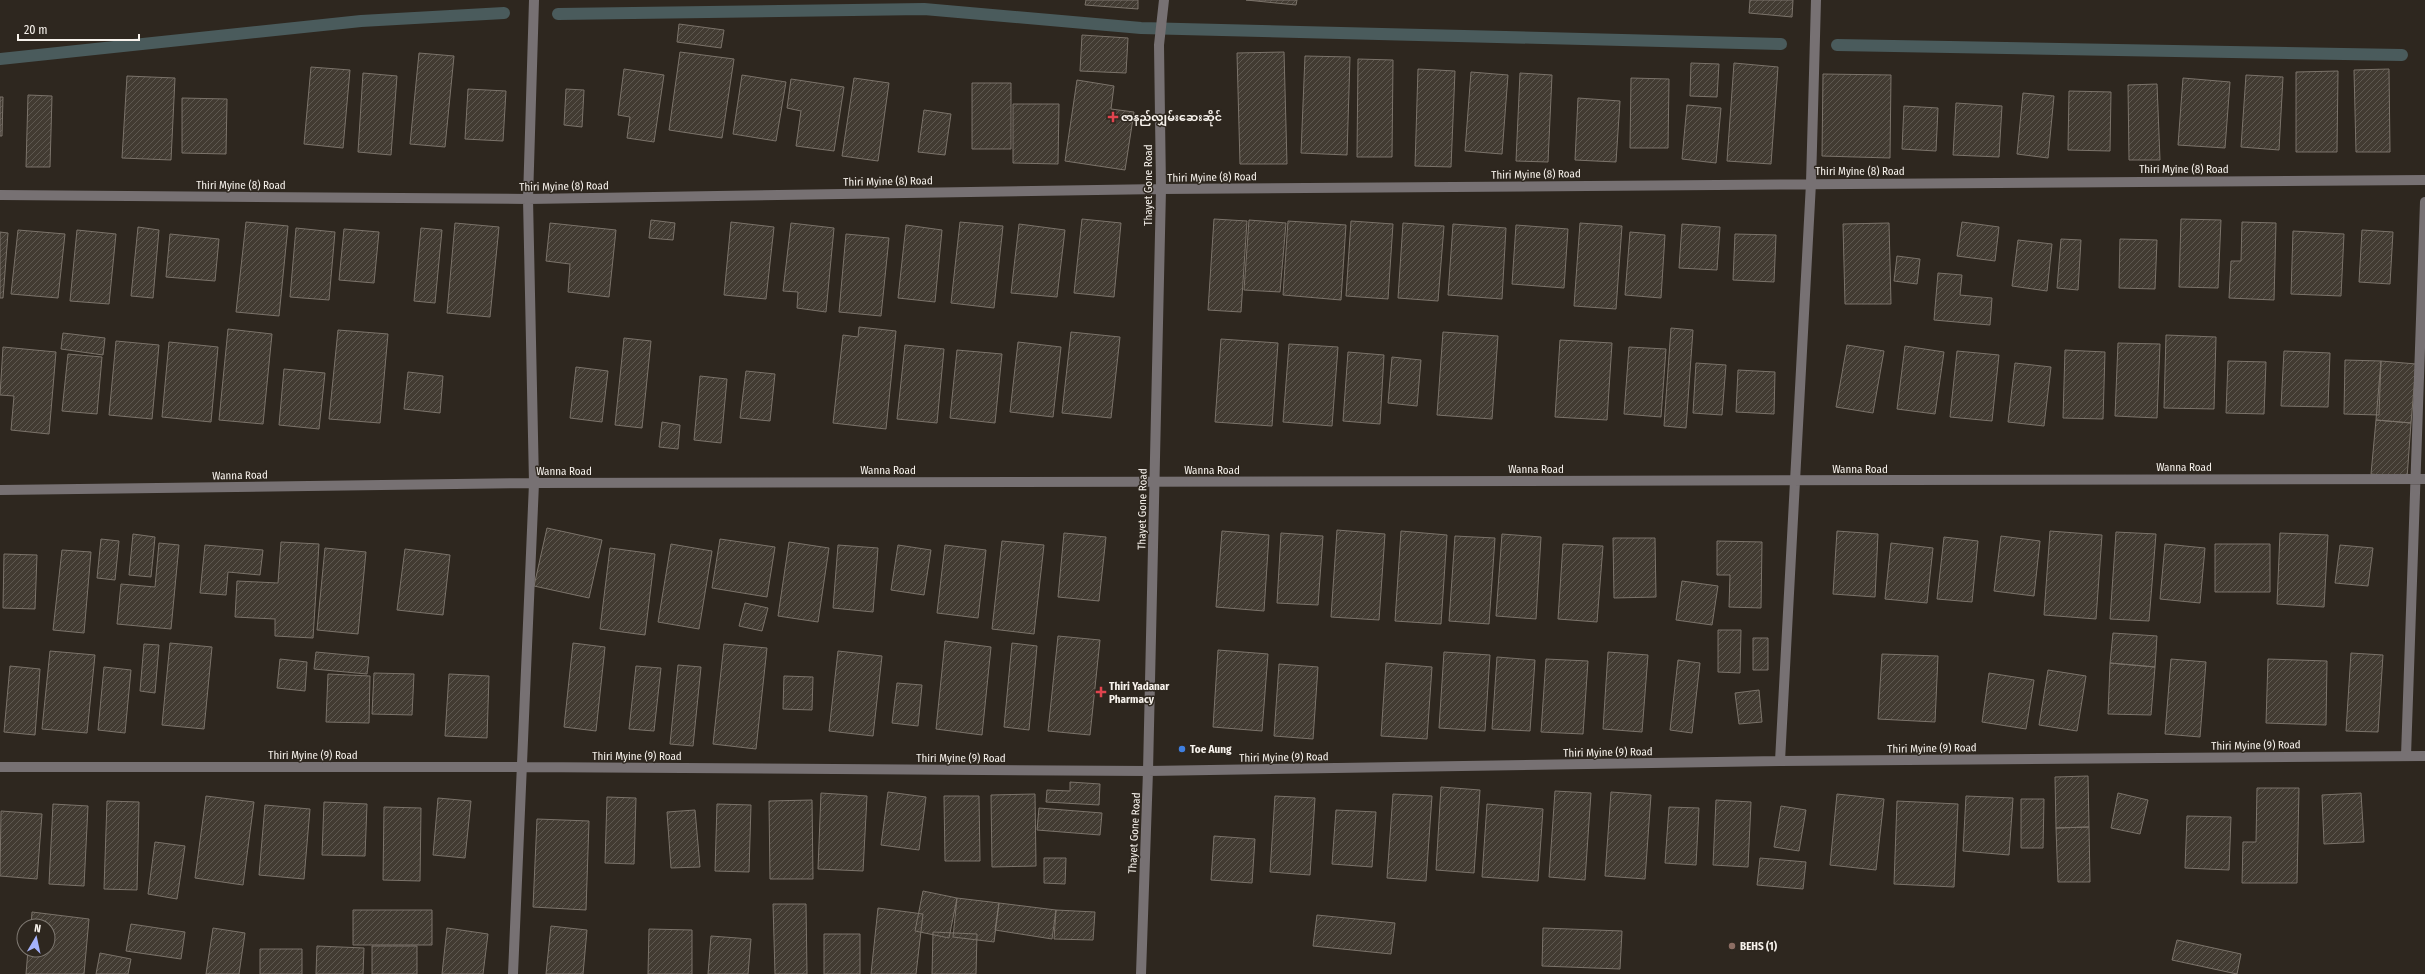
<svg xmlns="http://www.w3.org/2000/svg" width="2425" height="974" font-family="'Fira Sans Condensed','Noto Sans Myanmar',sans-serif">
  <defs>
    <pattern id="building-hatch" width="6" height="6" patternUnits="userSpaceOnUse"><rect width="6" height="6" fill="#423b32"/><path d="M-1 1l2-2M0 6l6-6M5 7l2-2" fill="none" stroke="#5e5850"/></pattern>
  </defs>
  <rect width="100%" height="100%" fill="#2e271f"/>
  <g fill="none" stroke-linecap="round" stroke-linejoin="round">
    <path stroke="#4a5b5c" stroke-width="12" d="M558,14L924,9L1141,28L1781,44
      M1837,45L2402,55
      M0,59L361,21L504,13"/>
  </g>
  <path fill="url(#building-hatch)" stroke="#7b736a" d="M1086,0H1138V9L1085,5Z
    M1246,0H1297L1296,5Z
    M1750,0H1793L1792,17L1749,13Z
    M679,24L724,30L721,48L677,42Z
    M1082,35L1128,38L1126,73L1080,71Z
    M680,52L734,59L722,138L669,130Z
    M1284,52L1287,164H1240L1237,53Z
    M419,53L454,56L445,147L410,144Z
    M1305,56L1350,57L1347,155L1301,153Z
    M1358,59L1393,60L1392,157H1357Z
    M1691,63L1719,64L1717,97L1690,96Z
    M1734,63L1778,67L1771,164L1727,161Z
    M311,67L350,70L343,148L304,144Z
    M624,69L664,75L654,142L627,138L630,117L618,115Z
    M1418,69L1455,71L1451,167L1415,166Z
    M2389,69L2390,152H2356L2354,70Z
    M2338,71L2337,152H2296V72Z
    M1471,72L1508,75L1502,154L1465,151Z
    M363,73L397,76L391,155L358,152Z
    M1520,73L1552,75L1548,162L1516,161Z
    M1823,74L1891,75L1890,158L1822,156Z
    M742,75L786,82L776,141L733,134Z
    M2246,75L2283,77L2279,150L2241,147Z
    M127,76L175,78L171,160L122,158Z
    M854,78L889,83L878,161L842,156Z
    M1631,78L1669,79L1668,148H1630Z
    M2183,78L2230,82L2225,148L2178,145Z
    M791,79L844,87L834,151L796,146L801,111L787,108Z
    M1077,80L1114,86L1111,109L1134,112L1125,170L1065,161Z
    M972,83H1011V149H972Z
    M2157,84L2160,160H2129L2128,85Z
    M468,89L506,91L503,141L465,139Z
    M566,89L584,90L582,127L564,125Z
    M2069,91L2111,92L2110,151L2068,150Z
    M2023,93L2054,96L2048,158L2017,154Z
    M28,95L52,96L50,167H26Z
    M0,97H3L2,136H0Z
    M182,98L227,99L226,154L182,153Z
    M1578,98L1620,101L1616,162L1575,160Z
    M1956,103L2002,106L1999,157L1953,155Z
    M1013,104H1059L1058,164L1013,163Z
    M1687,105L1721,108L1716,163L1682,159Z
    M1904,106L1938,108L1936,151L1902,149Z
    M924,110L951,114L945,155L918,152Z
    M1082,219L1121,223L1114,297L1074,293Z
    M1214,219L1247,221L1241,312L1208,310Z
    M2181,219L2221,220L2218,288L2179,287Z
    M651,220L675,223L673,240L649,238Z
    M1249,220L1286,223L1280,292L1244,290Z
    M1288,221L1346,225L1341,300L1283,295Z
    M1351,221L1393,224L1388,299L1346,296Z
    M246,222L288,226L279,316L236,312Z
    M731,222L774,227L766,299L724,295Z
    M960,222L1003,226L994,308L951,303Z
    M1962,222L1999,227L1995,261L1957,256Z
    M2242,222L2276,223L2274,300L2229,298L2231,261H2241Z
    M455,223L499,227L490,317L447,313Z
    M550,223L616,230L609,297L568,292L570,264L546,261Z
    M791,223L834,228L826,312L797,308L798,292L783,291Z
    M1403,223L1444,226L1438,301L1398,298Z
    M1580,223L1622,226L1616,309L1574,306Z
    M1889,223L1891,304H1845L1843,224Z
    M1019,224L1065,230L1057,297L1011,293Z
    M1453,224L1506,228L1502,299L1448,295Z
    M1682,224L1720,227L1717,270L1679,268Z
    M906,225L942,230L935,302L898,298Z
    M1516,225L1568,229L1564,288L1512,284Z
    M138,227L159,230L153,298L131,296Z
    M296,228L335,232L329,300L290,297Z
    M421,228L442,230L435,303L414,301Z
    M344,229L379,232L374,283L339,280Z
    M18,230L65,234L58,298L11,294Z
    M77,230L116,234L109,304L70,301Z
    M2362,230L2393,232L2390,284L2359,282Z
    M2293,231L2344,234L2341,296L2291,294Z
    M0,232L8,233L3,298H0Z
    M1630,232L1665,235L1661,298L1625,295Z
    M170,234L219,239L215,281L166,277Z
    M846,234L889,238L881,316L839,312Z
    M1735,234L1776,235L1774,282L1733,280Z
    M2061,239L2081,240L2078,290L2057,288Z
    M2120,239L2157,240L2155,289L2119,288Z
    M2018,240L2052,244L2047,291L2012,286Z
    M1897,256L1920,259L1917,284L1894,281Z
    M1938,273L1962,275L1960,295L1992,298L1990,325L1934,320Z
    M859,327L896,331L886,429L833,423L843,335L858,337Z
    M1671,328L1693,330L1686,428L1664,426Z
    M228,329L272,334L263,424L219,420Z
    M338,330L388,334L380,423L329,419Z
    M1071,332L1120,337L1111,418L1062,413Z
    M1443,332L1498,336L1492,419L1437,415Z
    M63,333L105,338L103,355L61,349Z
    M2166,335L2216,337L2214,409L2164,408Z
    M624,338L651,341L642,428L615,425Z
    M1221,339L1278,343L1272,426L1215,422Z
    M1560,340L1612,343L1607,420L1555,417Z
    M116,341L159,345L152,419L109,415Z
    M169,342L218,347L211,422L162,417Z
    M1018,342L1061,347L1053,417L1010,412Z
    M2118,343L2160,344L2157,418L2115,416Z
    M1289,344L1338,347L1332,426L1283,422Z
    M905,345L944,349L937,423L897,419Z
    M1847,345L1884,351L1873,413L1836,407Z
    M1905,346L1944,352L1935,414L1897,409Z
    M3,347L56,352L49,434L11,430L14,396L0,395Z
    M1629,347L1666,349L1661,417L1624,414Z
    M957,350L1002,354L995,423L950,418Z
    M2065,350L2105,352L2103,419L2063,418Z
    M1957,351L1999,355L1992,421L1950,417Z
    M2284,351L2330,353L2328,407L2281,406Z
    M1348,352L1384,355L1380,424L1343,421Z
    M68,354L102,357L97,414L62,411Z
    M1392,357L1421,360L1417,406L1388,403Z
    M2345,360L2381,361L2379,415L2344,414Z
    M2228,361L2266,362L2264,414L2226,413Z
    M2381,361L2416,364L2411,423L2376,420Z
    M1696,363L1726,365L1722,415L1693,413Z
    M2015,363L2051,367L2044,426L2008,422Z
    M576,367L608,371L602,422L570,418Z
    M284,369L325,373L319,429L279,425Z
    M1738,370L1775,372L1774,414L1736,412Z
    M746,371L775,374L770,421L740,418Z
    M408,372L443,376L440,413L404,409Z
    M700,376L727,379L721,443L694,440Z
    M2376,420L2411,423L2407,478L2371,474Z
    M662,422L680,425L678,449L659,447Z
    M547,528L602,540L589,598L534,586Z
    M1337,530L1385,534L1379,620L1331,617Z
    M1222,531L1269,535L1264,611L1216,607Z
    M1401,531L1447,535L1441,624L1395,621Z
    M1837,531L1878,534L1875,597L1833,594Z
    M2050,531L2102,535L2096,619L2044,615Z
    M2116,532L2156,534L2149,621L2110,619Z
    M1064,533L1106,537L1099,601L1058,597Z
    M1281,533L1323,536L1318,605L1277,603Z
    M2280,533L2328,535L2324,607L2277,604Z
    M133,534L155,537L151,577L129,575Z
    M1502,534L1541,537L1536,619L1496,616Z
    M1455,536L1495,538L1489,624L1449,621Z
    M2001,536L2040,541L2034,596L1994,591Z
    M1944,537L1978,541L1972,602L1937,599Z
    M1613,538H1655L1656,597L1614,598Z
    M101,539L119,541L115,580L97,578Z
    M720,539L775,547L767,597L712,588Z
    M1002,541L1044,545L1034,634L992,629Z
    M1717,541L1762,542L1761,608L1729,607L1730,575H1717Z
    M281,542L319,544L313,638L275,636V619L235,617L237,581L278,583Z
    M789,542L829,548L818,622L778,616Z
    M159,543L179,545L171,629L117,624L121,584L155,587Z
    M1891,543L1933,548L1927,603L1885,599Z
    M671,544L712,551L699,629L658,622Z
    M1563,544L1603,546L1597,622L1558,619Z
    M2165,544L2205,548L2200,603L2160,599Z
    M2215,544H2270V592H2215Z
    M205,545L263,550L260,575L228,572L226,595L200,593Z
    M838,545L878,548L873,612L833,608Z
    M898,545L931,550L924,595L891,590Z
    M945,545L986,550L978,618L937,613Z
    M2340,545L2373,548L2368,586L2335,583Z
    M325,548L366,552L358,634L317,630Z
    M610,548L655,554L645,635L600,629Z
    M405,549L450,555L443,615L397,610Z
    M62,550L91,552L84,633L53,630Z
    M4,554L37,555L35,609L3,608Z
    M1682,581L1718,586L1712,625L1676,620Z
    M745,603L768,608L762,631L739,626Z
    M1718,630H1741L1740,673L1718,672Z
    M2113,633L2157,636L2155,667L2110,663Z
    M1058,636L1100,640L1090,735L1048,731Z
    M1753,638H1768V670H1753Z
    M945,641L991,647L982,735L936,729Z
    M170,643L212,647L204,729L162,725Z
    M573,643L605,647L596,731L564,727Z
    M1012,643L1037,646L1029,730L1004,727Z
    M144,644L159,645L155,693L140,691Z
    M724,644L767,648L756,749L713,744Z
    M1218,650L1268,654L1262,731L1213,727Z
    M50,651L95,655L87,733L42,729Z
    M838,651L882,656L873,736L829,731Z
    M316,652L369,657L367,674L314,669Z
    M1444,652L1490,655L1485,731L1439,728Z
    M1608,652L1648,655L1642,732L1603,729Z
    M2351,653L2383,655L2378,732L2346,731Z
    M1882,654L1938,656L1935,722L1878,719Z
    M1497,657L1535,660L1530,731L1492,729Z
    M280,659L307,662L305,691L277,688Z
    M1546,659L1588,661L1583,734L1541,732Z
    M2171,659L2206,662L2200,737L2165,734Z
    M2268,659L2327,661L2326,725L2266,723Z
    M1678,660L1700,663L1692,733L1670,730Z
    M1386,663L1432,667L1427,739L1381,736Z
    M2110,663L2155,667L2151,715L2108,714Z
    M1279,664L1318,667L1313,739L1274,736Z
    M678,665L701,667L693,746L670,744Z
    M10,666L40,669L35,735L4,732Z
    M636,666L661,668L654,731L629,729Z
    M104,667L131,670L125,733L98,730Z
    M2048,670L2086,676L2077,731L2039,725Z
    M374,673L414,674L412,715L372,714Z
    M1989,673L2034,680L2026,729L1982,722Z
    M328,674L370,676L369,723L326,722Z
    M449,674L489,676L487,738L445,736Z
    M784,676L813,677L812,710L783,709Z
    M897,683L922,685L918,726L892,723Z
    M1759,690L1762,722L1739,724L1735,693Z
    M2088,776L2089,827L2056,828L2055,777Z
    M1070,782L1100,784L1099,805L1046,802L1047,790L1070,791Z
    M1441,787L1480,790L1474,873L1436,870Z
    M2257,788H2299L2297,883H2242L2243,842H2256Z
    M1555,791L1591,793L1585,880L1549,877Z
    M888,792L926,797L919,850L881,845Z
    M1611,792L1651,795L1645,879L1605,876Z
    M821,793L867,796L863,871L818,869Z
    M2118,793L2148,800L2140,834L2111,828Z
    M2361,793L2364,842L2324,844L2322,795Z
    M1035,794L1036,866L992,867L991,795Z
    M1393,794L1432,796L1426,881L1387,878Z
    M1837,794L1884,799L1876,870L1830,865Z
    M206,796L254,802L243,885L195,878Z
    M944,796H979L980,861H945Z
    M1275,796L1315,798L1310,875L1270,872Z
    M1966,796L2013,798L2009,855L1963,851Z
    M607,797L636,798L634,864L605,863Z
    M438,798L471,801L465,858L433,855Z
    M2021,799H2044L2043,848H2021Z
    M812,800L813,879H770L769,801Z
    M1716,800L1751,802L1748,867L1713,865Z
    M107,801L139,802L137,890L104,889Z
    M1897,801L1958,804L1954,887L1894,884Z
    M324,802L367,804L365,856L322,855Z
    M53,804L88,806L84,886L49,884Z
    M717,804L751,805L749,872L715,871Z
    M1487,804L1543,809L1538,881L1482,877Z
    M265,805L310,809L304,879L259,875Z
    M1781,806L1806,810L1799,851L1774,847Z
    M384,807L421,808L420,881L383,880Z
    M1669,807L1699,808L1696,865L1665,863Z
    M1039,808L1102,813L1100,835L1037,830Z
    M695,810L700,867L671,868L667,812Z
    M1336,810L1376,812L1372,867L1332,864Z
    M1,811L42,814L37,879L0,876Z
    M2187,816L2231,817L2229,870L2185,868Z
    M537,819L589,821L586,910L533,907Z
    M2089,827L2090,882H2058L2056,828Z
    M1214,836L1255,839L1252,883L1211,880Z
    M155,842L185,846L177,899L148,894Z
    M1044,858H1066L1065,884L1044,883Z
    M1760,858L1806,862L1803,889L1757,885Z
    M923,891L957,898L949,938L915,931Z
    M957,898L999,903L994,942L953,937Z
    M999,903L1056,910L1052,939L995,930Z
    M773,904H806L807,974H775Z
    M878,908L923,914L916,974H871Z
    M353,910H432V945H353Z
    M1056,910L1095,912L1093,940L1054,939Z
    M32,912L89,919L84,974H26L28,950H48V926H31Z
    M1317,915L1395,923L1391,954L1313,946Z
    M131,924L185,932L181,959L126,951Z
    M551,926L587,930L583,974H546Z
    M213,928L245,933L239,974H206Z
    M447,928L488,934L483,974H442Z
    M1543,928L1622,931L1620,969L1542,966Z
    M649,929L692,930V974H648Z
    M933,932L977,934L976,974H932Z
    M824,934H860V974H824Z
    M711,936L751,939L748,974H708Z
    M2177,940L2241,954L2237,974L2172,960Z
    M317,946L364,948L363,974H316Z
    M372,946H417V974H372Z
    M260,949H302V974H260Z
    M100,953L131,959L128,974H96Z"/>
  <g fill="none" stroke-linecap="round" stroke-linejoin="round">
    <path stroke="#777173" stroke-width="10" d="M0,195L528,199L1161,189L2425,180
      M0,490L534,483L2425,479
      M2406,756L2425,202
      M1780,761L1811,183L1816,0
      M0,767H521L1148,771L1780,761L2425,756
      M513,974L534,483L528,199L534,0
      M1141,974L1148,771L1161,189L1159,45L1164,0"/>
  </g>
  <g fill="#e0444e" stroke="#2e271f" stroke-width="1.5">
    <path d="M1111 111h4v4h4v4h-4v4h-4v-4h-4v-4h4z"/>
    <path d="M1099 686h4v4h4v4h-4v4h-4v-4h-4v-4h4z"/>
  </g>
  <circle fill="#3f7fe0" stroke="#2e271f" stroke-width="1.5" cx="1182" cy="749" r="4"/>
  <circle fill="#8d6e63" stroke="#2e271f" stroke-width="1.5" cx="1732" cy="946" r="4"/>
  <g text-anchor="middle" stroke-width="3" stroke-linejoin="round" paint-order="stroke">
    <g font-size="11" font-weight="bold" fill="#f7f2ec" stroke="#2e271f" text-anchor="start">
      <text x="1121" y="121">ဇာနည်လျှမ်းဆေးဆိုင်</text>
      <text x="1109" y="690">Thiri Yadanar<tspan x="1109" dy="13">Pharmacy</tspan></text>
      <text x="1190" y="753">Toe Aung</text>
      <text x="1740" y="950">BEHS (1)</text>
    </g>
    <g font-size="11" fill="#f7f2ec" stroke="#2e271f">
      <text x="2184" y="173">Thiri Myine (8) Road</text>
      <text x="1860" y="175">Thiri Myine (8) Road</text>
      <text transform="translate(1536 174) rotate(-1)" y="4">Thiri Myine (8) Road</text>
      <text transform="translate(1212 177) rotate(-1)" y="4">Thiri Myine (8) Road</text>
      <text transform="translate(888 181) rotate(-1)" y="4">Thiri Myine (8) Road</text>
      <text x="241" y="189">Thiri Myine (8) Road</text>
      <text transform="translate(1148 185) rotate(-90)" y="4">Thayet Gone Road</text>
      <text transform="translate(564 186) rotate(-1)" y="4">Thiri Myine (8) Road</text>
      <text x="2184" y="471">Wanna Road</text>
      <text x="1536" y="473">Wanna Road</text>
      <text x="1860" y="473">Wanna Road</text>
      <text x="888" y="474">Wanna Road</text>
      <text x="1212" y="474">Wanna Road</text>
      <text x="564" y="475">Wanna Road</text>
      <text transform="translate(240 475) rotate(-1)" y="4">Wanna Road</text>
      <text transform="translate(1142 509) rotate(-89)" y="4">Thayet Gone Road</text>
      <text transform="translate(2256 745) rotate(-1)" y="4">Thiri Myine (9) Road</text>
      <text transform="translate(1932 748) rotate(-1)" y="4">Thiri Myine (9) Road</text>
      <text transform="translate(1608 752) rotate(-1)" y="4">Thiri Myine (9) Road</text>
      <text x="313" y="759">Thiri Myine (9) Road</text>
      <text x="637" y="760">Thiri Myine (9) Road</text>
      <text transform="translate(1284 757) rotate(-1)" y="4">Thiri Myine (9) Road</text>
      <text x="961" y="762">Thiri Myine (9) Road</text>
      <text transform="translate(1134 833) rotate(-87)" y="4">Thayet Gone Road</text>
    </g>
  </g>
  <g transform="translate(36 938) rotate(9)"><circle r="19" fill="#2e271f" stroke="#7e7871"/>
  <path d="M0-3L7 15L0 10L-7 15Z" fill="#a4b2fc"/>
  <text y="-6" font-size="11" font-weight="bold" text-anchor="middle" fill="#f7f2ec">N</text>
  </g>
  <path d="M18 34v6h121v-6" fill="none" stroke="#f7f2ec" stroke-width="2"/>
  <text x="24" y="34" font-size="12" fill="#f7f2ec" stroke="#2e271f" stroke-width="3" paint-order="stroke">20 m</text>
</svg>
